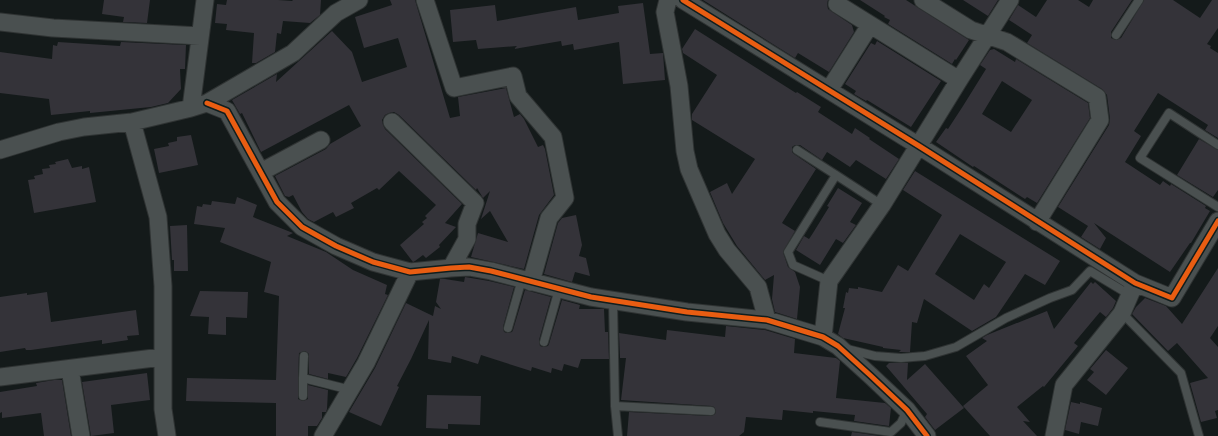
<svg xmlns="http://www.w3.org/2000/svg" width="1218" height="436" font-family="'IBM Plex Sans',sans-serif">
  <rect width="100%" height="100%" fill="#141a1a"/>
  <path fill="#343339" fill-rule="evenodd" d="M104,0H150L147,23L123,22L124,17L102,14Z
    M227,0H278L292,1L293,0H321L320,15L310,23L283,21L281,34L277,33L275,52L256,63H252L254,33L226,30L227,24L215,23L217,4L226,5Z
    M390,0H415L450,118L460,116L458,97L506,88L514,117L520,114L524,119L538,147L543,145L545,149L554,195L539,215L524,269L471,257L478,233L508,242L490,211L481,219L490,191L483,198L477,188L476,190L399,115L394,112L389,113L385,115L382,120L383,125L385,129L462,204L445,223L456,227L439,245L440,247L426,258L423,255L415,261L413,262L400,245L424,224L422,222L427,218L425,216L436,205L399,171L379,190L377,188L351,203L354,208L336,217L333,212L314,222L308,219L302,212L293,195L289,197L285,196L275,176L326,149L330,144L361,126L349,105L261,152L242,113L240,114L232,100L277,74L276,82L332,31L352,52L362,82L407,67L398,38L364,48L355,17L392,5Z
    M703,0H828L827,4L828,9L852,25L854,32L829,72L798,53L795,58Z
    M860,0H906L969,40L956,60L955,59L952,64L888,24L890,20L884,17L885,16Z
    M963,0H998L988,16Z
    M1047,0H1078L1089,7L1093,0H1132L1111,32V38L1116,40L1121,38L1144,0H1173L1200,18L1212,0H1218V28L1207,44L1211,46L1210,48L1218,53V138L1205,130L1208,125L1158,93L1134,131L1141,136L1125,162L1160,185L1163,181L1170,186L1171,184L1206,206L1205,208L1210,211L1191,243H1190L1170,272L1094,223L1106,238L1100,249L1081,237L1088,226L1058,207L1109,125L1110,119L1107,95L1102,89L1027,43L1032,35L1009,20L1018,5L1036,17Z
    M643,3L650,54L663,53L665,80L623,84L619,42L574,50L573,44L562,46L561,41L514,49L517,46L478,49L476,40L453,42L450,10L495,5L497,21L576,7L578,20L619,13L618,6Z
    M695,29L796,93L797,92L821,107L818,112L852,134L855,128L870,138L869,139L899,159L886,179L856,160L850,167L827,152L822,160L800,145H795L792,147V152L794,154L816,169L782,223L795,231L783,252L788,267L795,272L800,287L797,319L775,312L772,299L774,275L765,280L737,246L723,223L710,192L727,183L732,194L755,159L692,120V114L717,75L683,53L682,49Z
    M877,41L941,81L911,127L867,100L866,101L854,94L856,91L845,84L871,43L875,45Z
    M58,42L120,46L121,42L186,45L185,69H180L181,89L168,103L151,107L90,113V111L51,115L49,99L0,93V52L52,59L53,45L57,46Z
    M994,49L1015,62L1016,59L1088,103L1090,118L1037,203L1027,197L1025,199L974,166L973,167L936,142L946,128L948,129L963,106L986,69L980,65L990,50ZM1002,81L1032,100L1011,132L982,114Z
    M191,135L198,165L159,173L154,149L169,146L168,143L177,141V137Z
    M1199,139L1218,150V190L1213,197L1177,175Z
    M68,159L72,168L82,166V169L89,167L96,202L34,213L28,180L35,179L34,176L43,174L42,169L50,168L49,165L56,164L55,162Z
    M915,171L1060,261L1045,285L1025,274L996,317L972,331L924,299L917,323L912,322L910,352H899L901,350L883,348V347L843,338L838,334L845,308H843L846,292L848,293L849,288L858,289V287L882,292L898,265L908,271L942,215L903,190ZM960,234L1006,262L989,288L984,284L974,300L935,274Z
    M838,188L862,203L850,222L856,225L843,243L836,239L820,265L796,250L804,236L809,239L813,233L829,207L827,206Z
    M237,197L257,205L253,217L293,233L287,236L326,252L353,270L387,285L385,294L388,295L357,358L346,377L328,373V379L309,374V354L305,351L299,353L298,378V399L303,401L308,399V385L328,390L327,409L326,412H322V418L317,426H308V436H276V403L186,401L187,378L276,380L279,296L264,292L271,262L220,242L225,228L194,224L197,206L202,207L203,204L211,205L212,201L235,204Z
    M576,215L582,245L579,256L586,258L590,276L575,272L572,282L544,274L558,223L562,218Z
    M187,225L188,271H174V260H172L170,226Z
    M1218,268V326L1210,338L1218,347V410L1215,411L1217,418L1201,422L1190,383L1208,378L1177,343L1168,351L1132,314L1136,307L1145,298L1166,306L1182,324Z
    M465,277L489,281L514,287L503,327L504,332L507,333L512,332L513,330L525,290L551,297L539,340L540,346L543,347L548,346L549,344L562,300L580,305L579,309H604L605,332H608L609,359H581L578,368L564,364L562,371L552,368L551,373L532,367L531,371L481,355L478,364L452,356L451,363L428,359L429,320L411,359L397,386L399,387L381,426L349,412L375,368L406,303L433,316L435,306L441,309L436,302L440,279H445L464,282Z
    M1091,282L1093,284L1095,282L1116,301L1113,308L1106,317L1100,312L1074,343L1078,346L1044,387L1043,386L1017,407L1030,422L1023,421L1037,436H990L963,406L988,385L966,356L987,341L982,338L987,335L1047,311L1054,329Z
    M200,291L248,292L247,318L226,317V335L208,334L209,317L190,316Z
    M47,292L51,322L136,310L139,335L127,336L128,340L102,344V340L31,350H26L25,348L0,352V297L27,293V295Z
    M726,326L765,330L795,339L794,353L836,358L840,361L836,398L885,403L891,408L889,426L854,421L855,415L813,411V413L783,410L782,420L746,417L744,432L739,436H627L629,412L711,416L715,414L716,411L714,407L711,406L621,400L626,358H620L619,333L666,340L667,330L725,337Z
    M1106,350L1128,368L1106,395L1087,380L1094,372L1090,369Z
    M889,363H908L907,380L925,364L964,408L935,430L925,417L927,414L886,366Z
    M147,373L150,400L111,405L114,433L91,436L82,382Z
    M54,380H62L71,436H44L41,413L2,418V412L0,413V392L37,386L36,383Z
    M427,395L481,396L480,425L448,424V429L426,428Z
    M1071,402L1080,404V402L1102,408L1098,426L1081,422L1079,434L1065,430Z
    M852,432L880,436H851Z"/>
  <g fill="none" stroke-linecap="round" stroke-linejoin="round">
    <defs>
      <path id="lane" d="M1116,35L1139,0
        M1218,145L1169,113L1140,158L1218,207
        M797,150L836,175
        M829,281L793,265L788,252L836,175L882,205
        M613,301L615,406L618,436
        M1122,313L1181,373L1199,436
        M508,328L522,279
        M544,342L559,289
        M847,349L875,356L901,358L925,356L956,347L1006,318L1050,298L1072,290L1090,271L1130,295
        M303,378L304,356
        M303,396V378L351,390
        M615,406L711,411
        M820,422L891,432L901,423L907,410"/>
      <path id="street" d="M425,0L454,88L513,76L518,96L553,137L565,198L549,218L531,282
        M668,0L665,12L679,86L685,151L689,169L717,234L727,250L758,287L767,320
        M683,0L919,146L1135,283L1172,298L1218,221
        M923,0L971,30L1007,42L1097,97L1100,120L1037,222
        M837,4L959,80
        M0,22L53,28L200,36
        M829,90L870,25
        M207,103L227,111L277,202L302,227L336,246L373,262L410,272L451,268L469,267L491,271L591,297L687,312L767,320L823,337L838,346L871,376L907,410L927,436
        M191,108L205,0
        M132,122L158,217L163,286V409L167,436
        M392,122L475,203L467,224V239L451,268
        M0,150L59,132L84,127L132,122L191,108L207,103L293,53L336,13L359,0
        M261,172L321,140
        M823,337L829,281L882,205L959,80L1010,0
        M70,369L81,436
        M0,377L162,357
        M323,436L366,363L410,272
        M1054,436L1064,385L1122,313L1135,283"/>
    </defs>
    <use href="#lane" stroke="#2f3333" stroke-width="10"/>
    <use href="#street" stroke="#2f3333" stroke-width="19"/>
    <use href="#lane" stroke="#4a5050" stroke-width="8"/>
    <use href="#street" stroke="#4a5050" stroke-width="17"/>
    <defs>
      <path id="cycleway" d="M683,0L919,146L1135,283L1172,298L1218,221
        M207,103L227,111L277,202L302,227L336,246L373,262L410,272L451,268L469,267L491,271L591,297L687,312L767,320L823,337L838,346L871,376L907,410L927,436"/>
    </defs>
    <use href="#cycleway" stroke="#101e1e" stroke-width="8"/>
    <use href="#cycleway" stroke="#e95d12" stroke-width="5"/>
  </g>
</svg>
